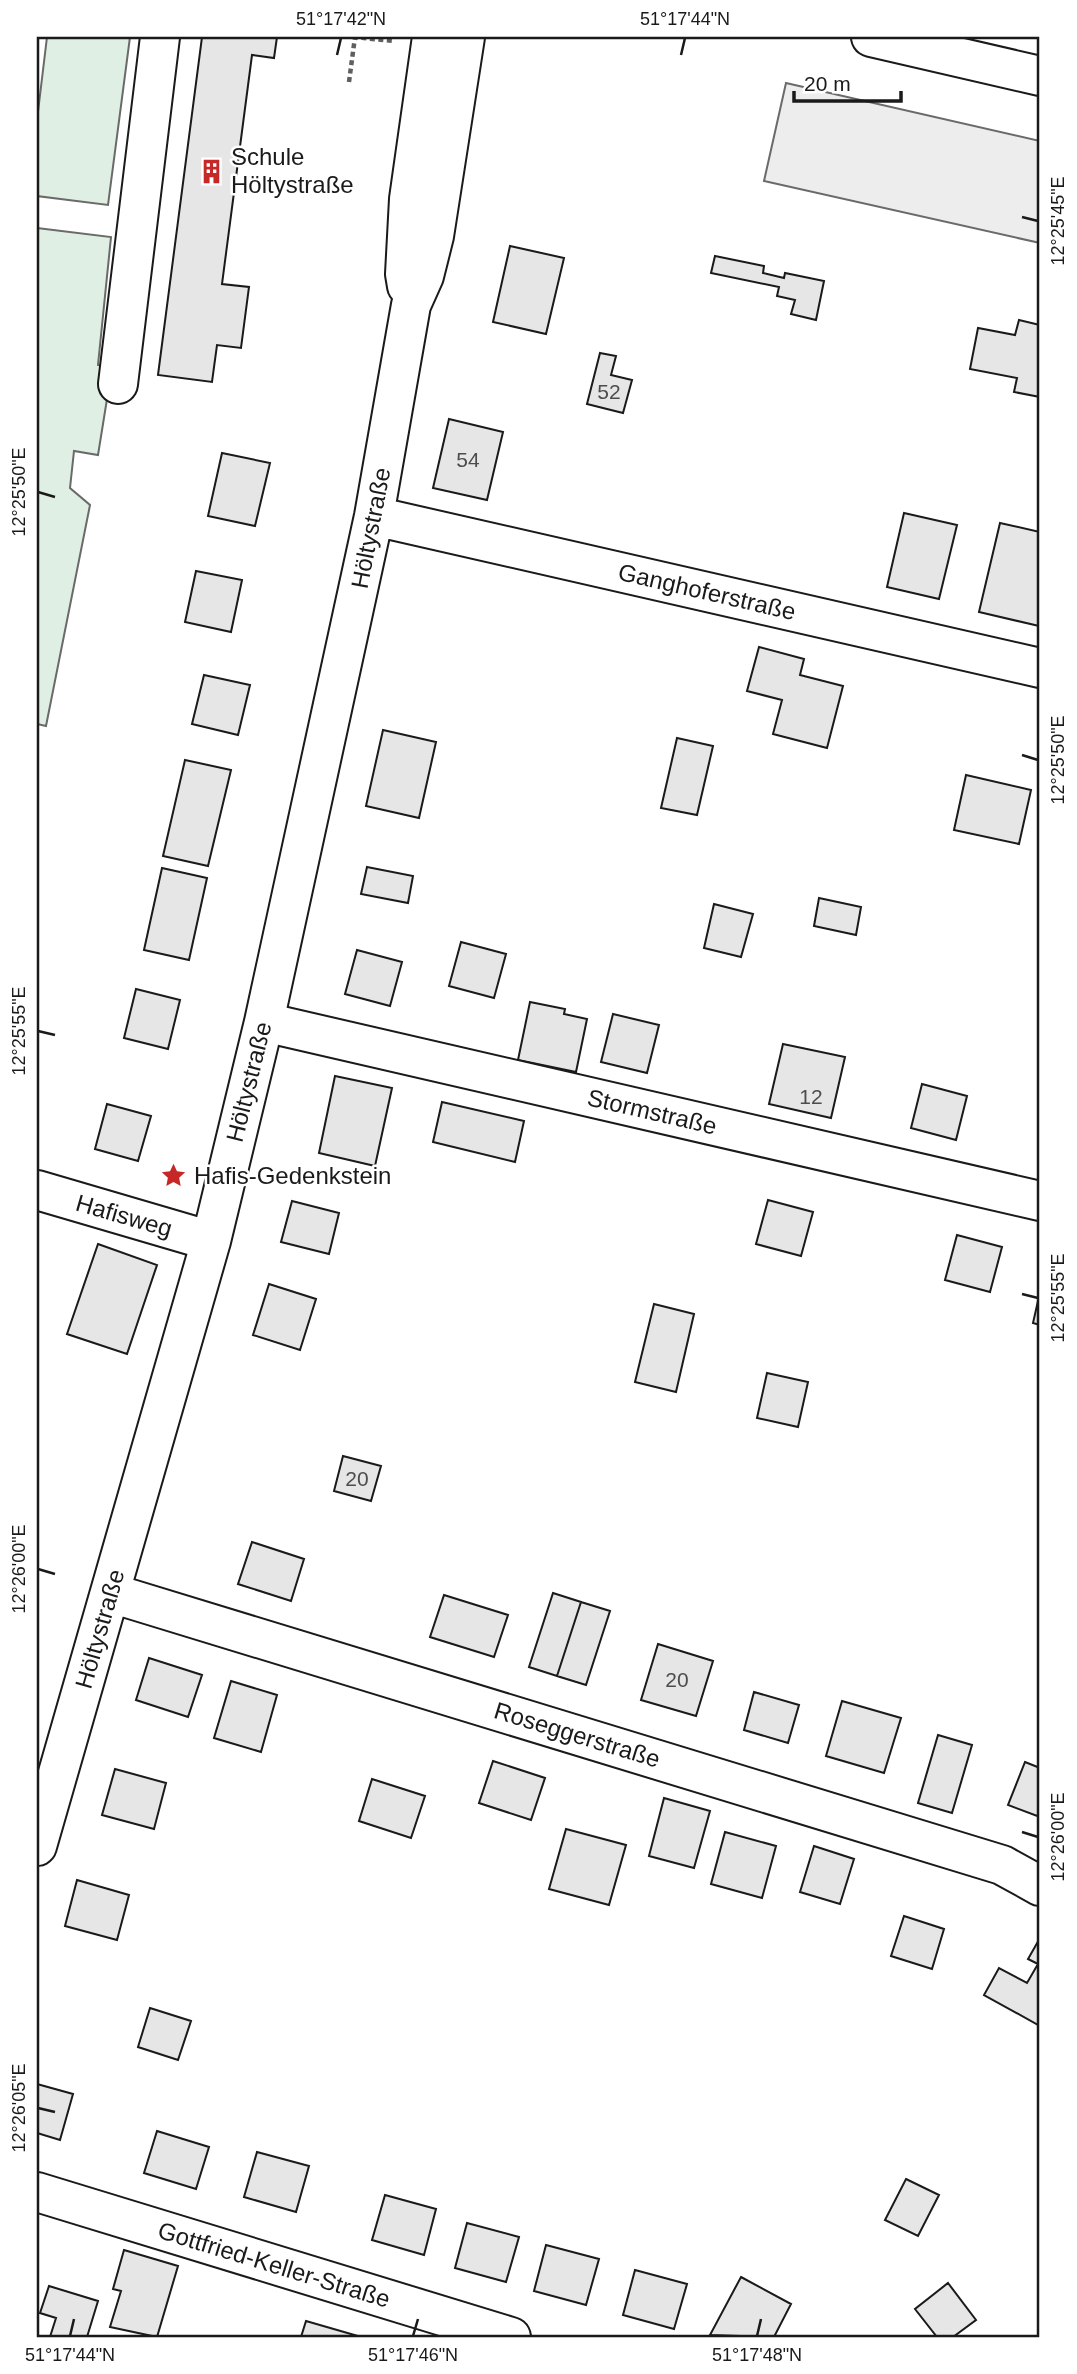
<svg xmlns="http://www.w3.org/2000/svg" width="1077" height="2374" font-family="Helvetica,sans-serif">
  <rect width="100%" height="100%" fill="#fff"/>
  <path fill="#e0efe3" stroke="#6a6a6a" stroke-width="2" d="M47,37H130L108,205L37,196V120Z
    M37,228L111,237L98,365L112,368L98,455L74,451L70,488L90,505L46,726L37,724Z"/>
  <path fill="#ededed" stroke="#6a6a6a" stroke-width="2" d="M786,83L1040,141V243L764,181Z"/>
  <path fill="#e6e6e6" stroke="#1a1a1a" stroke-width="2" d="M202,37H277L274,58L252,55L222,284L249,287L241,348L217,345L212,382L158,375Z
    M510,246L564,258L546,334L493,322Z
    M715,256L764,266L763,273L784,278L785,273L824,281L816,320L791,314L795,300L777,296L779,287L711,273Z
    M1019,320L1040,325V397L1014,392L1017,378L970,369L978,328L1015,335Z
    M600,353L616,356L611,375L632,380L623,413L587,404Z
    M449,419L503,432L487,500L433,488Z
    M222,453L270,463L255,526L208,516Z
    M904,513L957,525L939,599L887,587Z
    M1000,523L1040,532L1039,626L979,612Z
    M196,571L242,580L231,632L185,622Z
    M759,647L804,659L800,675L843,686L827,748L773,734L782,700L747,691Z
    M204,675L250,685L238,735L192,724Z
    M383,730L436,742L419,818L366,806Z
    M677,738L713,746L697,815L661,808Z
    M185,760L231,770L208,866L163,856Z
    M966,775L1031,790L1019,844L954,830Z
    M367,867L413,876L408,903L361,894Z
    M162,868L207,878L189,960L144,950Z
    M819,898L861,907L856,935L814,926Z
    M714,904L753,914L741,957L704,948Z
    M461,942L506,954L494,998L449,986Z
    M357,950L402,962L390,1006L345,994Z
    M136,989L180,1000L168,1049L124,1038Z
    M530,1002L565,1009L564,1014L587,1019L576,1072L518,1060Z
    M613,1014L659,1025L647,1073L601,1062Z
    M783,1044L845,1057L831,1118L769,1104Z
    M335,1076L392,1088L375,1166L319,1153Z
    M922,1084L967,1096L956,1140L911,1128Z
    M442,1102L524,1121L515,1162L433,1142Z
    M107,1104L151,1116L138,1161L95,1149Z
    M768,1200L813,1212L801,1256L756,1244Z
    M292,1201L339,1213L329,1254L281,1242Z
    M957,1235L1002,1247L990,1292L945,1280Z
    M98,1244L157,1265L127,1354L67,1334Z
    M269,1284L316,1299L300,1350L253,1335Z
    M1040,1292V1325L1033,1323Z
    M654,1304L694,1314L676,1392L635,1382Z
    M767,1373L808,1382L798,1427L757,1418Z
    M343,1456L381,1466L371,1501L334,1491Z
    M252,1542L304,1559L291,1601L238,1584Z
    M553,1593L581,1602L557,1676L529,1667Z
    M444,1595L508,1615L494,1657L430,1637Z
    M581,1602L610,1611L586,1685L557,1676Z
    M658,1644L713,1661L696,1716L641,1700Z
    M149,1658L202,1675L188,1717L136,1700Z
    M231,1681L277,1695L261,1752L214,1738Z
    M754,1692L799,1705L788,1743L744,1730Z
    M842,1701L901,1718L884,1773L826,1756Z
    M938,1735L972,1745L952,1813L918,1803Z
    M493,1761L545,1778L531,1820L479,1803Z
    M1025,1762L1040,1768V1817L1008,1805Z
    M115,1769L166,1783L154,1829L102,1815Z
    M372,1779L425,1796L411,1838L359,1821Z
    M664,1798L710,1811L694,1868L649,1856Z
    M566,1829L626,1845L609,1905L549,1889Z
    M725,1832L776,1846L762,1898L711,1884Z
    M814,1846L854,1859L840,1904L800,1892Z
    M77,1880L129,1895L117,1940L65,1926Z
    M904,1916L944,1929L932,1969L891,1956Z
    M1040,1938V2026L984,1995L999,1968L1027,1983L1038,1964L1028,1959Z
    M150,2008L191,2021L178,2060L138,2047Z
    M37,2084L73,2094L60,2140L37,2133Z
    M157,2131L209,2147L196,2189L144,2173Z
    M257,2152L309,2166L296,2212L244,2197Z
    M906,2179L939,2195L918,2236L885,2220Z
    M385,2195L436,2209L424,2255L372,2240Z
    M467,2223L519,2237L506,2282L455,2268Z
    M546,2245L599,2259L586,2305L534,2291Z
    M124,2250L178,2266L157,2337L110,2327L121,2291L113,2289Z
    M635,2270L687,2284L674,2329L623,2315Z
    M741,2277L791,2304L774,2337L710,2335Z
    M948,2283L976,2320L953,2337H937L915,2309Z
    M49,2286L98,2301L87,2337H50L56,2318L40,2313Z
    M306,2321L358,2336V2337H301Z"/>
  <g fill="none" stroke-linecap="round" stroke-linejoin="round">
    <defs>
      <path id="minor" d="M871,37L1040,76
        M407,286L405,274L409,199L432,37
        M118,384L160,37
        M374,516L1040,668
        M264,1022L1040,1201
        M37,1190L211,1241
        M111,1593L1002,1865L1040,1886
        M37,1846L211,1241L264,1022L374,516L411,305L424,276L434,236L465,37
        M37,2192L511,2337"/>
    </defs>
    <use href="#minor" stroke="#1a1a1a" stroke-width="42"/>
    <path stroke="#5f5f5f" stroke-width="4.5" stroke-dasharray="5 3.5" stroke-linecap="butt" d="M353,37L394,41
      M349,82L355,37"/>
    <use href="#minor" stroke="#fff" stroke-width="38"/>
  </g>
  <path fill="none" stroke="#1a1a1a" stroke-width="2.5" d="M337,55L341,38M681,55L685,38M1022,217L1038,221M38,492L55,497M1022,755L1038,760M38,1031L55,1035M1022,1294L1038,1298M38,1569L55,1574M1022,1832L1038,1837M38,2108L55,2112M70,2336L74,2319M413,2336L418,2319M757,2336L761,2319"/>
  <defs>
    <symbol id="building-bare" viewBox="-9 -9 18 18"><path d="M-4-6H4V6H1V3H-1V6H-4ZM-2.5-4.3h1.7v1.8h-1.7ZM.8-4.3h1.7v1.8H.8ZM-2.5-1h1.7V.8h-1.7ZM.8-1h1.7V.8H.8Z" fill="#c62828" stroke="#fff" stroke-width="2.5" paint-order="stroke"/></symbol>
    <symbol id="sight-bare" viewBox="-9 -9 18 18"><path d="M0-6L1.8-2.2L6-1.7L2.9 1.2L3.7 5.4L0 3.3L-3.7 5.4L-2.9 1.2L-6-1.7L-1.8-2.2Z" fill="#c62828" stroke="#fff" stroke-width="2.5" paint-order="stroke"/></symbol>
  </defs>
  <g fill-rule="evenodd">
    <use href="#building-bare" x="194" y="154" width="35" height="35"/>
    <use href="#sight-bare" x="156" y="1158" width="35" height="35"/>
  </g>
  <g text-anchor="middle" stroke-width="5" stroke-linejoin="round" paint-order="stroke">
    <g font-size="21" fill="#4d4d4d">
      <text x="609" y="399">52</text>
      <text x="468" y="467">54</text>
      <text x="811" y="1104">12</text>
      <text x="357" y="1486">20</text>
      <text x="677" y="1687">20</text>
    </g>
    <g font-size="24" fill="#1a1a1a" stroke="#fff" text-anchor="start">
      <text x="231" y="165">Schule<tspan x="231" dy="28">Höltystraße</tspan></text>
      <text x="194" y="1184">Hafis-Gedenkstein</text>
    </g>
    <g font-size="24" fill="#1a1a1a" stroke="#fff">
      <text transform="translate(371 528) rotate(-79)" y="8">Höltystraße</text>
      <text transform="translate(707 592) rotate(13)" y="8">Ganghoferstraße</text>
      <text transform="translate(249 1082) rotate(-76)" y="8">Höltystraße</text>
      <text transform="translate(652 1112) rotate(13)" y="8">Stormstraße</text>
      <text transform="translate(124 1216) rotate(16)" y="8">Hafisweg</text>
      <text transform="translate(100 1629) rotate(-74)" y="8">Höltystraße</text>
      <text transform="translate(577 1735) rotate(17)" y="8">Roseggerstraße</text>
      <text transform="translate(274 2265) rotate(17)" y="8">Gottfried-Keller-Straße</text>
    </g>
  </g>
  <rect width="1077" height="2374" fill="none" stroke="#ffffff" stroke-width="77"/>
  <path d="M794 91v10h107v-10" fill="none" stroke="#1a1a1a" stroke-width="3.5"/>
  <text x="804" y="91" font-size="21" fill="#1a1a1a" stroke="#ffffff" stroke-width="5" paint-order="stroke">20 m</text>
  <rect x="38" y="38" width="1000" height="2298" fill="none" stroke="#1a1a1a" stroke-width="2.5"/>
  <g font-size="18" text-anchor="middle" fill="#1a1a1a">
    <text x="341" y="25">51°17'42"N</text>
    <text x="685" y="25">51°17'44"N</text>
    <text transform="translate(1058 221) rotate(-90)" y="6">12°25'45"E</text>
    <text transform="translate(19 492) rotate(-90)" y="6">12°25'50"E</text>
    <text transform="translate(1058 760) rotate(-90)" y="6">12°25'50"E</text>
    <text transform="translate(19 1031) rotate(-90)" y="6">12°25'55"E</text>
    <text transform="translate(1058 1298) rotate(-90)" y="6">12°25'55"E</text>
    <text transform="translate(19 1569) rotate(-90)" y="6">12°26'00"E</text>
    <text transform="translate(1058 1837) rotate(-90)" y="6">12°26'00"E</text>
    <text transform="translate(19 2108) rotate(-90)" y="6">12°26'05"E</text>
    <text x="70" y="2361">51°17'44"N</text>
    <text x="413" y="2361">51°17'46"N</text>
    <text x="757" y="2361">51°17'48"N</text>
  </g>
</svg>
